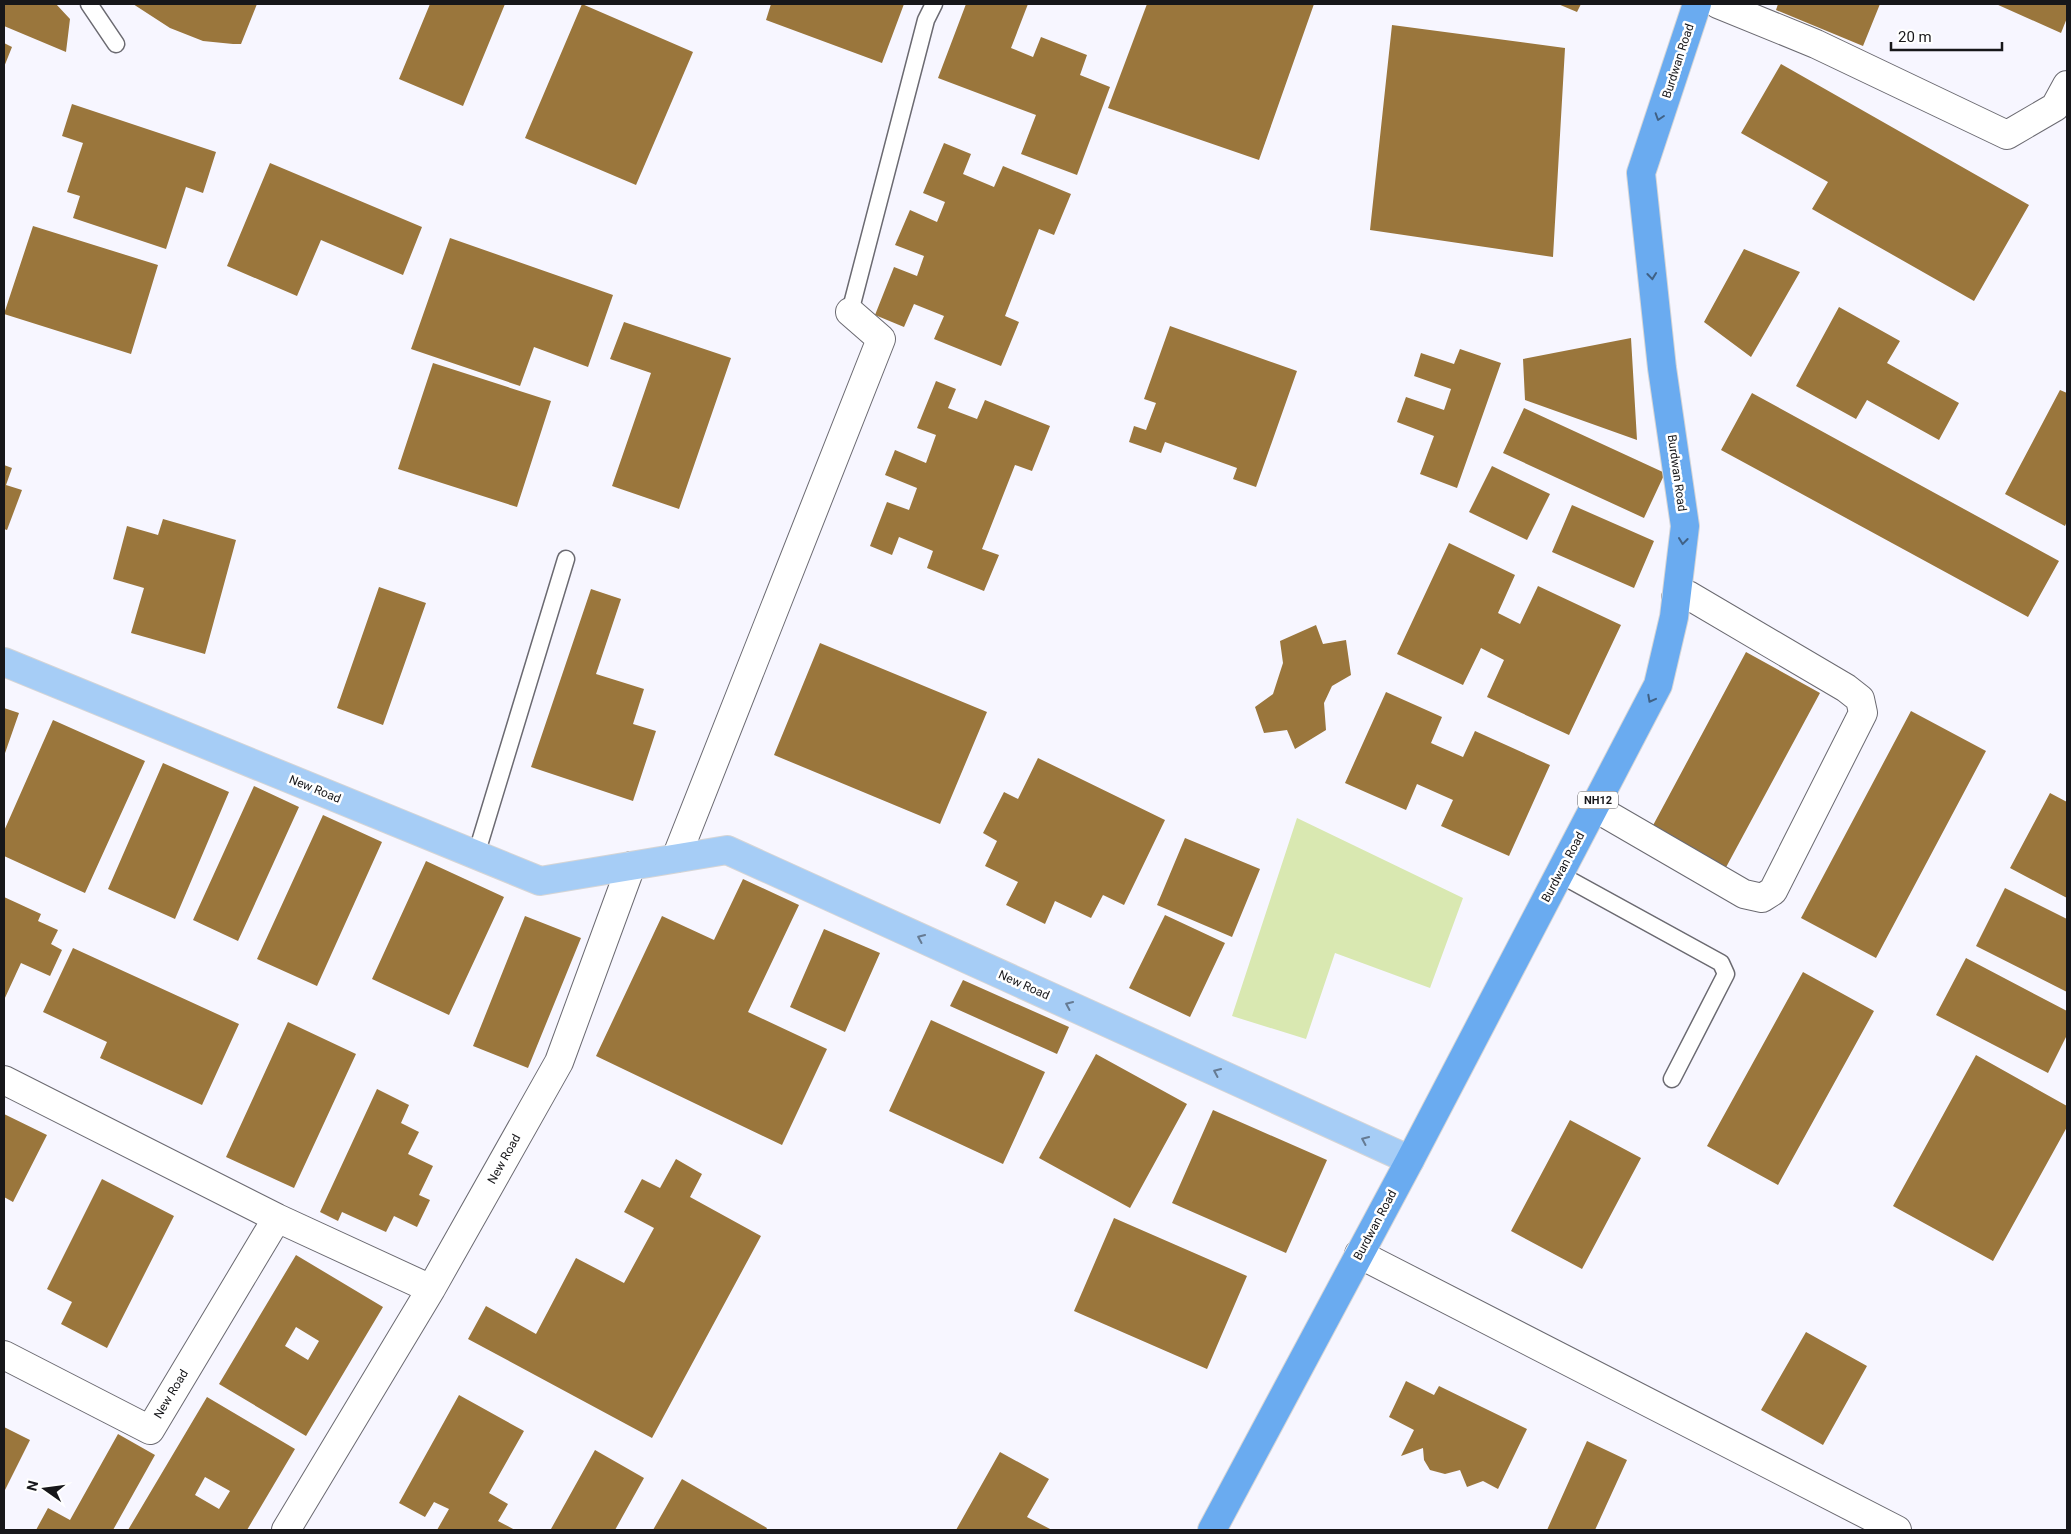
<svg xmlns="http://www.w3.org/2000/svg" width="2071" height="1534" font-family="Roboto,sans-serif">
  <rect width="100%" height="100%" fill="#f7f6ff"/>
  <path fill="#d9e8b1" d="M1297,818L1463,898L1430,988L1335,953L1306,1039L1232,1016Z"/>
  <path fill="#9a763c" fill-rule="evenodd" d="M4,4H56L70,19L66,52L4,26Z
    M133,4H257L241,44H233L203,41L170,28Z
    M430,4H505L463,106L399,79Z
    M582,4L693,52L636,185L525,138Z
    M771,4H904L882,63L766,20Z
    M966,4H1028L1011,48L1033,57L1041,37L1087,55L1080,75L1110,87L1077,175L1021,154L1036,115L938,78Z
    M1147,4H1314L1259,160L1108,108Z
    M1558,4H1581L1577,12Z
    M1778,4H1880L1863,46L1776,10Z
    M1996,4H2067V18L2061,33Z
    M1392,25L1565,48L1553,257L1370,230Z
    M4,43L12,47L4,67Z
    M1781,64L2029,205L1974,301L1812,209L1828,182L1741,133Z
    M72,104L216,152L203,193L186,187L166,249L73,218L80,196L67,192L83,143L62,136Z
    M944,143L971,154L963,174L994,187L1003,166L1071,194L1054,235L1039,229L1005,316L1019,322L1001,366L934,339L944,316L914,304L904,327L875,315L894,267L917,276L924,256L895,245L910,210L937,222L945,202L923,193Z
    M270,163L422,227L403,275L321,240L297,296L227,266Z
    M33,226L158,265L131,354L4,314Z
    M450,238L613,295L588,367L534,347L520,386L411,349Z
    M1744,249L1800,272L1751,357L1704,322Z
    M1839,307L1900,341L1887,363L1959,403L1939,440L1867,400L1856,419L1796,386Z
    M624,322L731,358L679,509L612,486L651,373L610,359Z
    M1170,326L1297,371L1256,487L1233,479L1237,468L1165,442L1161,453L1129,442L1134,426L1146,430L1156,403L1144,399Z
    M1631,338L1637,440L1525,400L1523,359Z
    M1460,349L1501,363L1457,488L1420,474L1434,436L1397,422L1406,397L1444,410L1451,389L1414,376L1421,353L1454,364Z
    M433,363L551,401L517,507L398,469Z
    M936,381L956,389L948,408L977,419L985,400L1050,426L1032,471L1015,465L982,549L999,555L984,591L927,568L933,551L899,537L892,555L870,546L887,502L909,510L917,488L885,475L895,450L926,463L936,435L917,428Z
    M2060,390L2067,393V521L2065,526L2005,494Z
    M1752,393L2059,561L2028,617L1721,450Z
    M1524,408L1665,473L1644,518L1503,453Z
    M4,465L12,468L6,485L22,490L7,530L4,529Z
    M1492,466L1550,494L1527,540L1469,512Z
    M1572,505L1654,541L1634,588L1552,552Z
    M163,519L236,540L205,654L131,633L144,588L113,579L127,526L158,535Z
    M1449,543L1515,575L1498,613L1520,624L1538,586L1621,625L1569,735L1487,697L1504,660L1481,648L1463,685L1397,654Z
    M379,587L426,603L383,725L337,708Z
    M591,589L621,599L596,674L644,689L633,724L656,731L633,801L531,767Z
    M1316,625L1323,644L1346,640L1351,675L1332,686L1324,703L1326,730L1295,749L1287,730L1264,733L1255,707L1273,694L1283,663L1280,641Z
    M820,643L987,712L940,824L774,755Z
    M1746,652L1820,693L1724,871L1650,831Z
    M1386,692L1442,717L1431,743L1463,757L1475,731L1550,765L1509,856L1441,826L1453,800L1417,784L1406,810L1345,783Z
    M4,708L19,713L4,756Z
    M1911,711L1986,751L1876,958L1801,918Z
    M53,720L145,761L85,893L4,856V831Z
    M1038,758L1165,820L1124,905L1103,895L1091,918L1055,901L1045,924L1006,905L1018,882L985,866L997,841L983,833L1004,792L1018,799Z
    M163,763L229,792L175,919L108,889Z
    M254,786L299,807L238,941L193,920Z
    M2050,793L2067,802V898L2010,868Z
    M323,815L382,842L317,986L257,959Z
    M1185,838L1260,869L1232,937L1157,905Z
    M426,861L504,897L449,1015L372,979Z
    M743,879L799,905L748,1012L827,1049L782,1145L596,1056L662,916L714,940Z
    M2005,888L2067,919V992L1976,946Z
    M4,897L41,914L38,921L58,930L51,944L62,950L50,976L21,963L4,1000Z
    M1165,915L1225,943L1190,1017L1129,988Z
    M525,916L581,938L528,1068L473,1046Z
    M824,929L880,953L845,1032L790,1007Z
    M73,948L239,1024L202,1105L100,1058L107,1042L43,1012Z
    M1966,958L2067,1011V1035L2048,1073L1936,1015Z
    M1803,972L1874,1011L1778,1185L1707,1146Z
    M963,980L1069,1027L1057,1054L950,1006Z
    M931,1020L1045,1072L1003,1164L889,1111Z
    M288,1022L356,1054L294,1188L226,1157Z
    M1096,1054L1187,1104L1130,1208L1039,1158Z
    M1976,1055L2067,1106V1127L1993,1261L1893,1206Z
    M377,1089L409,1105L401,1123L419,1132L408,1154L433,1166L419,1195L430,1200L417,1227L394,1216L386,1232L342,1212L338,1221L320,1212Z
    M1213,1110L1327,1160L1286,1253L1172,1203Z
    M4,1114L47,1135L13,1202L4,1197Z
    M1570,1120L1641,1158L1582,1269L1511,1231Z
    M676,1159L702,1174L690,1197L761,1236L652,1438L468,1339L486,1306L536,1334L576,1258L624,1283L654,1228L624,1212L642,1179L660,1188Z
    M102,1179L174,1216L107,1348L61,1324L72,1302L47,1289Z
    M1114,1218L1247,1276L1207,1369L1074,1311Z
    M296,1255L383,1307L306,1436L219,1384ZM296,1327L319,1341L308,1360L285,1346Z
    M1806,1332L1867,1366L1823,1445L1761,1410Z
    M1406,1381L1434,1395L1439,1386L1527,1429L1498,1489L1483,1481L1467,1487L1460,1470L1445,1474L1430,1470L1424,1460L1423,1448L1401,1456L1414,1430L1389,1417Z
    M459,1395L524,1431L489,1493L508,1504L498,1521L515,1530H437L449,1509L434,1502L425,1517L399,1503Z
    M207,1397L295,1449L247,1530H128ZM205,1477L230,1491L219,1509L195,1495Z
    M4,1427L30,1440L4,1492Z
    M118,1434L155,1455L113,1530H36L48,1508L70,1520Z
    M1587,1441L1627,1460L1595,1530H1547Z
    M595,1450L644,1478L615,1530H553L551,1529Z
    M1000,1452L1049,1479L1027,1517L1052,1530H956Z
    M682,1479L767,1528L766,1530H653Z"/>
  <g fill="none" stroke-linecap="round" stroke-linejoin="round">
    <defs>
      <path id="lane" d="M89,4L116,44
        M850,312L926,20L934,4
        M476,855L566,559
        M1559,874L1721,963L1726,974L1672,1079"/>
      <path id="street" d="M1718,4L1816,44L2007,135L2055,107L2067,85
        M1594,807L1744,894L1762,898L1773,891L1863,713L1860,699L1846,688L1688,595L1676,598
        M676,858L881,339L850,312
        M4,1080L277,1218L431,1289L559,1062L631,866
        M1359,1254L1897,1530
        M4,1355L150,1430L277,1218
        M286,1530L431,1289"/>
      <path id="primary" d="M4,662L540,881L727,850L1410,1160"/>
      <path id="highway" d="M1212,1530L1410,1160L1658,685L1674,617L1685,526L1662,368L1641,173L1697,4"/>
    </defs>
    <use href="#lane" stroke="#6b6a71" stroke-width="19"/>
    <use href="#street" stroke="#6b6a71" stroke-width="30"/>
    <use href="#primary" stroke="#d5d5d6" stroke-width="30"/>
    <use href="#highway" stroke="#d5d5d6" stroke-width="30"/>
    <use href="#lane" stroke="#fff" stroke-width="16"/>
    <use href="#street" stroke="#fff" stroke-width="28"/>
    <use href="#primary" stroke="#a6cdf6" stroke-width="28"/>
    <use href="#highway" stroke="#6aabf0" stroke-width="28"/>
  </g>
  <defs><path id="oneway-chevron" d="M-2-3.5L2.5 0L-2 3.5" fill="none" stroke-width="1.6" stroke-linecap="round" stroke-linejoin="round" transform="scale(1.25)"/></defs>
  <g stroke="#406185">
    <use href="#oneway-chevron" transform="translate(1659 117) rotate(108)"/>
    <use href="#oneway-chevron" transform="translate(1652 276) rotate(84)"/>
    <use href="#oneway-chevron" transform="translate(1683 541) rotate(97)"/>
    <use href="#oneway-chevron" transform="translate(1651 699) rotate(118)"/>
  </g>
  <g stroke="#667b93">
    <use href="#oneway-chevron" transform="translate(921 938) rotate(-156)"/>
    <use href="#oneway-chevron" transform="translate(1069 1005) rotate(-156)"/>
    <use href="#oneway-chevron" transform="translate(1217 1072) rotate(-156)"/>
    <use href="#oneway-chevron" transform="translate(1365 1140) rotate(-156)"/>
  </g>
  <g text-anchor="middle" stroke-width="5" stroke-linejoin="round" paint-order="stroke">
    <rect fill="#fff" stroke="#5d5d5f" stroke-width="1" x="1578" y="791.5" width="40" height="17" rx="4"/>
    <g font-size="11" font-weight="bold" fill="#17171a">
      <text x="1598" y="804">NH12</text>
    </g>
    <g font-size="12" fill="#17171a" stroke="#fff">
      <text transform="translate(1678 61) rotate(-72)" y="4">Burdwan Road</text>
      <text transform="translate(1677 473) rotate(82)" y="4">Burdwan Road</text>
      <text transform="translate(315 789) rotate(22)" y="4">New Road</text>
      <text transform="translate(1563 867) rotate(-62)" y="4">Burdwan Road</text>
      <text transform="translate(1024 985) rotate(24)" y="4">New Road</text>
      <text transform="translate(504 1159) rotate(-61)" y="4">New Road</text>
      <text transform="translate(1375 1225) rotate(-62)" y="4">Burdwan Road</text>
      <text transform="translate(171 1394) rotate(-59)" y="4">New Road</text>
    </g>
  </g>
  <rect width="2071" height="1534" fill="none" stroke="#17171a" stroke-width="10"/>
  <g transform="translate(45 1489) rotate(284)" stroke="#ffffff" stroke-width="4" paint-order="stroke">
  <path d="M0-4L9 19L0 12L-9 19Z" fill="#17171a"/>
  <text y="-8" font-size="14" font-weight="bold" text-anchor="middle" fill="#17171a">N</text>
  </g>
  <path d="M1891 42v8h111v-8" fill="none" stroke="#17171a" stroke-width="2.5"/>
  <text x="1898" y="42" font-size="15" fill="#17171a" stroke="#ffffff" stroke-width="4" paint-order="stroke">20 m</text>
</svg>
